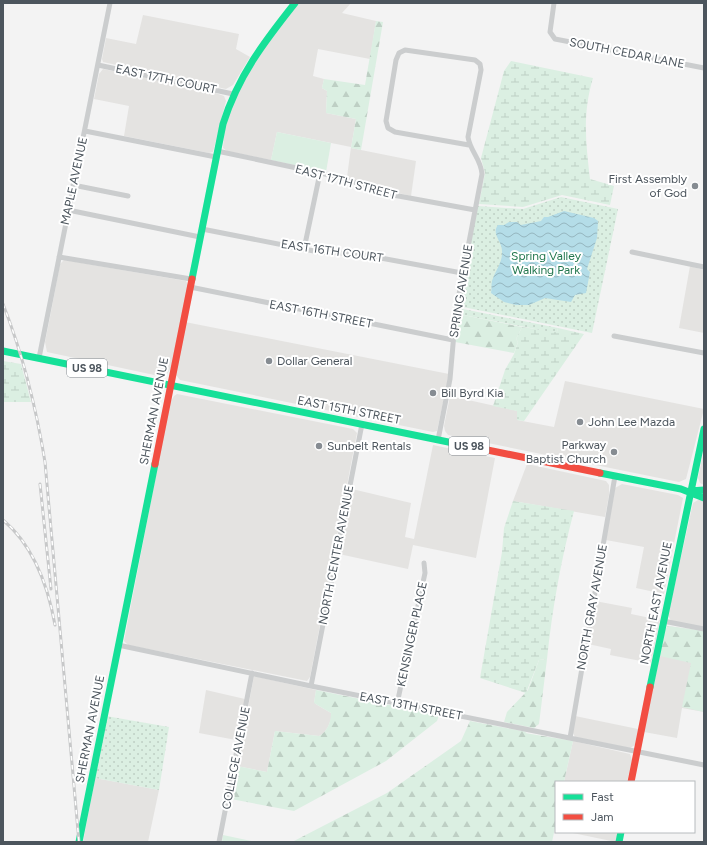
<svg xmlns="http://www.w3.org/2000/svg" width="707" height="845" font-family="Figtree,sans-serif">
  <defs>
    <pattern id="forest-firs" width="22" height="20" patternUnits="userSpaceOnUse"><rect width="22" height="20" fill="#dbefe2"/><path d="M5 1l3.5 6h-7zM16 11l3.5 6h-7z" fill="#becfc4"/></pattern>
    <pattern id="wetland-marsh" width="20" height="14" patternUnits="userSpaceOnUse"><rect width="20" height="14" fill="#dbefe2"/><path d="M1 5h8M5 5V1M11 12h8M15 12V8" fill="none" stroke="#becfc4"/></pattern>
    <pattern id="park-dots" width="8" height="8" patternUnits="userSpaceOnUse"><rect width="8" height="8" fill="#dbefe2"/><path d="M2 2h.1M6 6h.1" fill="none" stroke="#becfc4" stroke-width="1.8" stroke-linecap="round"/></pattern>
    <pattern id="water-waves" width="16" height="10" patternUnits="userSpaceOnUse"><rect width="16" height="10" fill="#b4dde8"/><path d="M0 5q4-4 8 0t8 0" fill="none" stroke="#95b6bf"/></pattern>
  </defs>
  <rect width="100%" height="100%" fill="#f3f3f3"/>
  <path fill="#e4e3e1" d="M298,3H351L342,13L376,21L370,59L318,49L313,76L324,79L322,88L327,91L326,113L356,119L351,148L416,161L411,196L369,186L347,177L351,147L277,132L271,160L227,151L223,148L225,127L238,88L266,43Z
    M143,15L239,34L236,49L250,57L233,85L226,89L103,62L102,59L106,38L136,44Z
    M103,69L207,90L224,96L226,101L213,152L209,153L124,136L129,106L94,99L99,74Z
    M64,260L186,281L188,285L171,368L167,374L159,376L47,352L45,342L51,312L60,264Z
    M690,266L704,270V333L679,328Z
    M185,322L449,374L437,431L433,432L180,380L176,375V370Z
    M565,381L704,409L686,479L679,482L448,435L445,431L444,426L450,396L518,411L517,420L554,427Z
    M177,394L353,429L357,433L310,677L307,681L128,645L124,641L170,403L174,396Z
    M433,445L495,458L476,558L413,545L408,569L339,554L352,489L411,503L405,537L414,539Z
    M704,449V485L700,483L698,478Z
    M527,464L606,481L609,485V495L605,517L513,501Z
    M622,484L678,495L683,498L664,594L636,588L644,547L606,540L615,488Z
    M698,500H704V627L671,621L668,615L693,503Z
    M595,601L632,608L631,614L660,620L651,663L610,655L611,649L588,644Z
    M668,626L704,631V712L682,708L677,738L644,732L665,630Z
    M254,676L316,690L314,703L331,713V719L328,727L323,734L319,736L275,731L267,772L237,766Z
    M206,690L245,699L236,740L199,733Z
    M575,716L638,729L635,745L630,748L575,737L573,733Z
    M573,741L630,754L632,760L627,782H564Z
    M95,778L159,790L148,842H83Z
    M568,832H618L616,842Z"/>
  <path fill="#dbefe2" d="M277,132L331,143L326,172L271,160Z"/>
  <path fill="url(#forest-firs)" d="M376,21L383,22L361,150L351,148L356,119L326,113L327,91L322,88L324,79L365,85Z
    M458,314L522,327L516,339L518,342L514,353L455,342Z
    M668,626L704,631V712L682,707L691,663L660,656L665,630Z
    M547,659L539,724L534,728L504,722L507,712L528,690L539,660Z
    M316,690L439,715L437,721L386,761L294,811L231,799L237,766L267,772L275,731L319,736C327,732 331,722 331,713L314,703Z
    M470,721L527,732L525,733L573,741L564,782H556V823L552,842H292L387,793L461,741Z
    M223,835L256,842H222Z"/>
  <path fill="url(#wetland-marsh)" d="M511,61L593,78C582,115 586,143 590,179L614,186L610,205L562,195L523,207L479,204L485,173L481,158L504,71Z
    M522,327L557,332L558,328L584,334L524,421L517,420V411L493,406L505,370L514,354L518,342L516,339Z
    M3,361L21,364L31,402H3Z
    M513,501L574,511C561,559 552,610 547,659L539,660L526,693L480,678L502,552L504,528Z"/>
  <path fill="url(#park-dots)" d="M561,197L618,209L592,333L458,306L478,206L523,209Z
    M458,308L558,328L557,332L546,331L458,314Z
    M106,716L169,727L159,790L95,778Z"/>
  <path fill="url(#water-waves)" d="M564,211L594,218L598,221L597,238L587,269L590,272L586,293L575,295L571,302L545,298L529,305H516L504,302L491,293C492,289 491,285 492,281C495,271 503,262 502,251C502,241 491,234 498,225H504L509,222H517L521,225L541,221L544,217H548Z"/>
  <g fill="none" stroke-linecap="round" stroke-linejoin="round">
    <path stroke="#cbcdce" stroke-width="5" d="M554,3L550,32L555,39L704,68
      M98,65L233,94
      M85,131L216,157
      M217,151L339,177L393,195L475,210
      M73,185L128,196
      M68,210L200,237
      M202,229L319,252L359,254L462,273
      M304,249L320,173
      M632,252L704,267
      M59,257L191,279
      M190,287L453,340
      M614,336L704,353
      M39,358L110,3
      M438,440L450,379L456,310L482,174C481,159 470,151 468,137L481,70L480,64L475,60L405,50L399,53L396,60L386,121L388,128L395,132L469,145
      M663,621L704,629
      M118,645L311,686L704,765
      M311,686L362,424
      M397,704L425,573L424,563
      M570,738L615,476
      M219,842L252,673"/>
    <path stroke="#16e098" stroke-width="7" d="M192,279L223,124C238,76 264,42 295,3
      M3,351L463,445
      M600,473L681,489L704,498
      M690,491L704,490
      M650,687L704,429
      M79,842L155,464
      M619,842L621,832"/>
    <path stroke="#f24e42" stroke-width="7" d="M463,445L600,473
      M155,464L192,279
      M631,782L650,687"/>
    <defs>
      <path id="rail" d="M3,304C23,355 36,407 45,462L79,842
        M40,484L51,589
        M3,520C34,546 48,586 55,625"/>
    </defs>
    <use href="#rail" stroke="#c7c8c9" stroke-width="3"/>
    <use href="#rail" stroke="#fff" stroke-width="1.5" stroke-dasharray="4.5" stroke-linecap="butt"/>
  </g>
  <g fill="#868c92" stroke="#fff" stroke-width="1.5">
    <circle cx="695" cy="186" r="4"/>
    <circle cx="269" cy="361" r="4"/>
    <circle cx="433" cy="393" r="4"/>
    <circle cx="580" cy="422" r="4"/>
    <circle cx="319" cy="446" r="4"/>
    <circle cx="614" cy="452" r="4"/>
  </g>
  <g text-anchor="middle" stroke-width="4" stroke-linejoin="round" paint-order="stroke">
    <g fill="#fff" stroke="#82888e" stroke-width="1">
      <rect x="67" y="359" width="40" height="18" rx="3"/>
      <rect x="449" y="437" width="40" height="18" rx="3"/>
    </g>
    <g font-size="11" font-weight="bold" fill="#4c555d">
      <text x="87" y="372">US 98</text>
      <text x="469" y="450">US 98</text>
    </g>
    <g font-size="12" fill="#4c555d" stroke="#fff">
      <text transform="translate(627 53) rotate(11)" y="4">SOUTH CEDAR LANE</text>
      <text transform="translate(166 79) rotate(12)" y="4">EAST 17TH COURT</text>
      <text transform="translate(74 181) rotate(-78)" y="4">MAPLE AVENUE</text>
      <text transform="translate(346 182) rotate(15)" y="4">EAST 17TH STREET</text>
      <text transform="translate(332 251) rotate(8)" y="4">EAST 16TH COURT</text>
      <text transform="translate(461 291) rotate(-81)" y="4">SPRING AVENUE</text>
      <text transform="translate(321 314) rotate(11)" y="4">EAST 16TH STREET</text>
      <text transform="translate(349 410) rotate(11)" y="4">EAST 15TH STREET</text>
      <text transform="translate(154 411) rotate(-79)" y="4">SHERMAN AVENUE</text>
      <text transform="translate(336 555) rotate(-79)" y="4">NORTH CENTER AVENUE</text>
      <text transform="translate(656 603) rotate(-79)" y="4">NORTH EAST AVENUE</text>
      <text transform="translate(592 607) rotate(-80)" y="4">NORTH GRAY AVENUE</text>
      <text transform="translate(412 634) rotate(-78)" y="4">KENSINGER PLACE</text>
      <text transform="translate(411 706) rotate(11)" y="4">EAST 13TH STREET</text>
      <text transform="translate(90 729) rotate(-79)" y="4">SHERMAN AVENUE</text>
      <text transform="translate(236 758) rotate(-79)" y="4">COLLEGE AVENUE</text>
    </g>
    <g font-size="12" fill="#4c555d" stroke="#fff" text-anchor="start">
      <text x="687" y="183" text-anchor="end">First Assembly<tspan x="687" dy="14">of God</tspan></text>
      <text x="277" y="365">Dollar General</text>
      <text x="441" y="397">Bill Byrd Kia</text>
      <text x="588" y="426">John Lee Mazda</text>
      <text x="606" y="449" text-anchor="end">Parkway<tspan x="606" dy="14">Baptist Church</tspan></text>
      <text x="327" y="450">Sunbelt Rentals</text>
    </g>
    <g font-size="12" fill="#23774e" stroke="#fff">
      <text x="546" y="260">Spring Valley<tspan x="546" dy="14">Walking Park</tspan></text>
    </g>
  </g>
  <rect width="707" height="845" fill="none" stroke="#4c555d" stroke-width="8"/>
  <rect x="555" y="781" width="140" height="52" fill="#ffffff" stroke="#b7bbbe"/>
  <rect x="563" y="794" width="20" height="6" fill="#16e098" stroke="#b7bbbe"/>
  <text x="591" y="801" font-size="12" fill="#4c555d">Fast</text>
  <rect x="563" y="814" width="20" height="6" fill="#f24e42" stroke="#b7bbbe"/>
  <text x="591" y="821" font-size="12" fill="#4c555d">Jam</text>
</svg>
